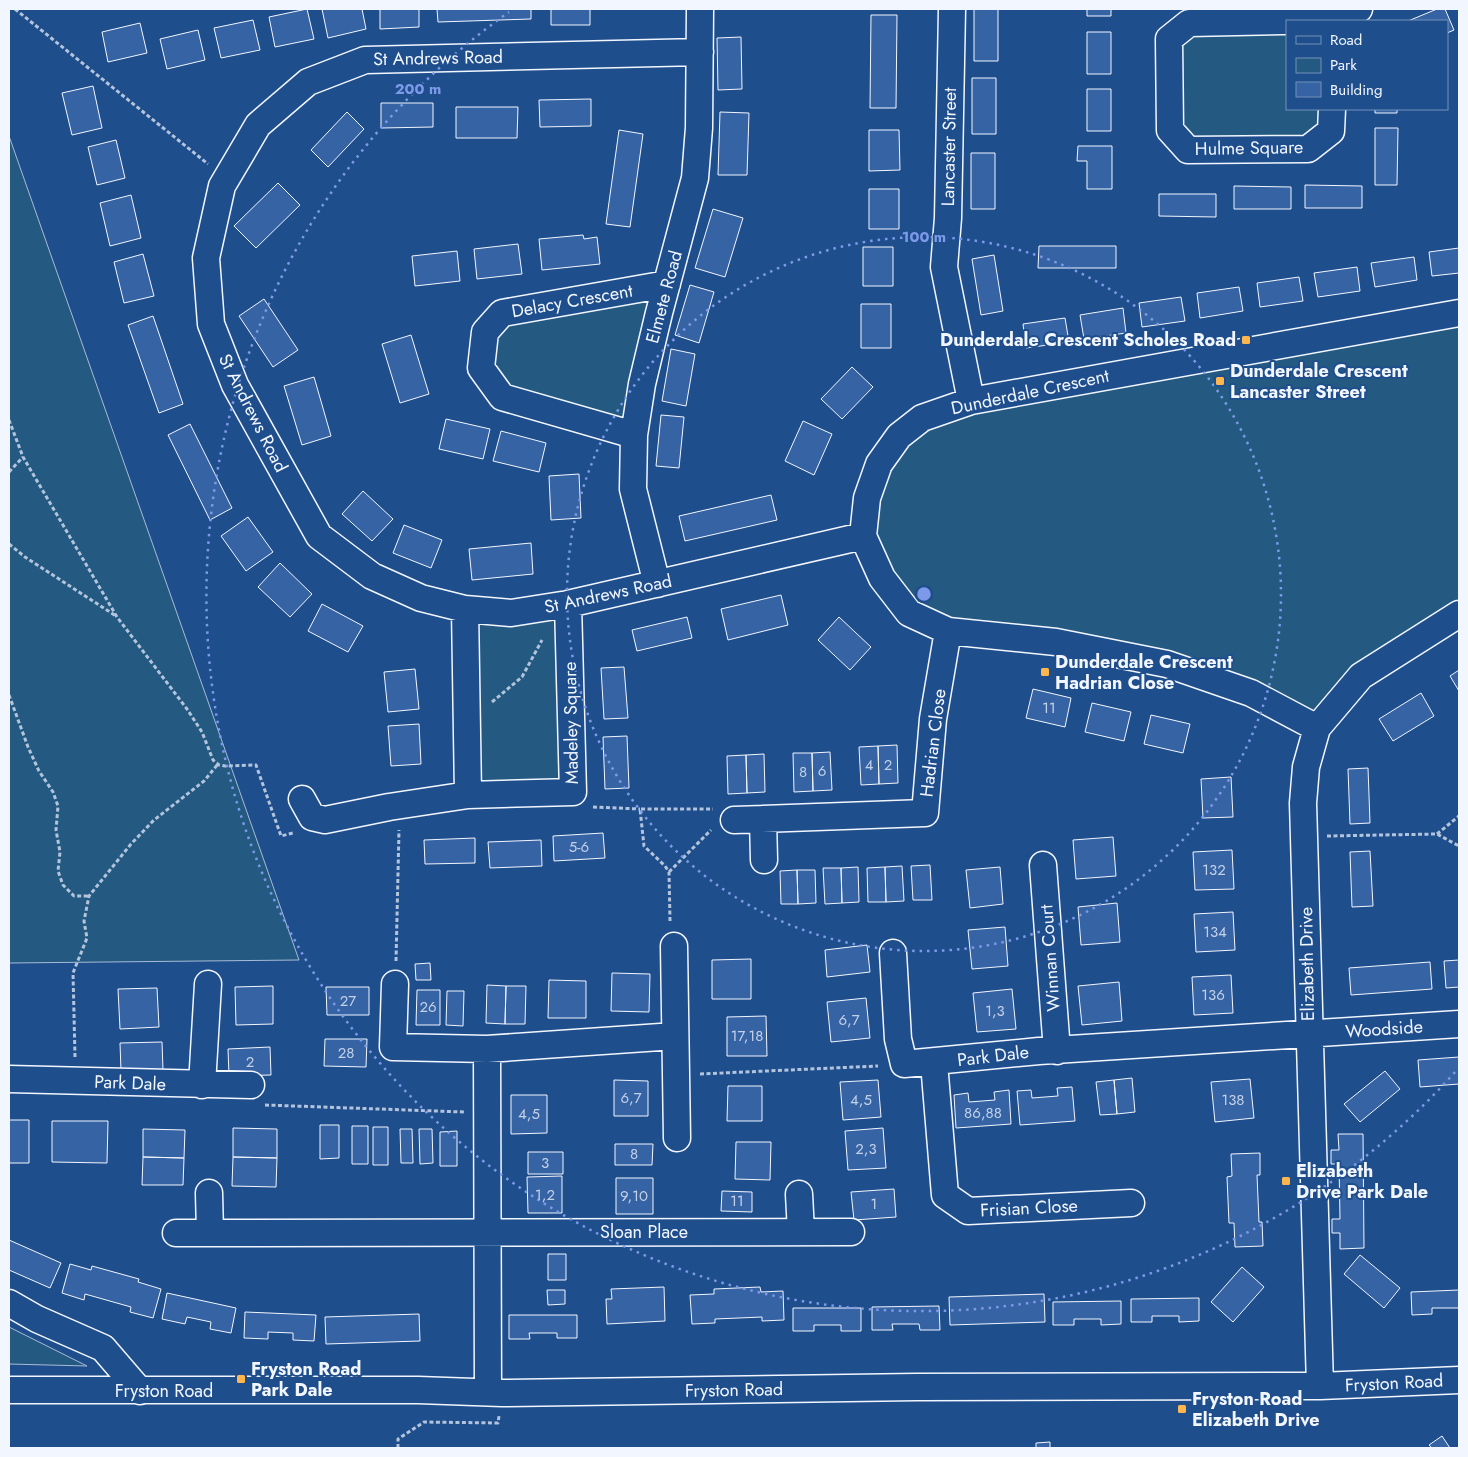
<svg xmlns="http://www.w3.org/2000/svg" width="1468" height="1457" font-family="Jost,sans-serif">
  <rect width="100%" height="100%" fill="#1f4e8c"/>
  <path fill="#245a82" stroke="#a8bbd7" d="M1287,21V109H1332L1308,149L1188,150L1170,130L1169,39Z
    M9,136L299,960L9,963Z
    M667,284L634,435L502,397L485,332L502,313Z
    M1459,313V614L1317,728L1251,693L948,631L882,578L867,498L922,418Z
    M568,604L573,792L468,795L465,609Z
    M9,1327L87,1366L9,1364Z"/>
  <path fill="#3563a3" stroke="#f2f6ff" d="M307,9L314,39L275,47L269,17Z
    M322,9H362L366,29L328,38Z
    M380,9H419V27L380,29Z
    M437,9H531V19L438,22Z
    M551,9H590V25H551Z
    M974,9H998V61H974Z
    M1087,9H1111V16H1087Z
    M1437,9H1445L1454,30L1447,33V21H1408Z
    M871,15H897L896,108H870Z
    M253,20L260,50L221,58L214,28Z
    M140,23L147,53L108,62L102,32Z
    M198,30L205,60L167,69L160,39Z
    M1087,32H1111V74H1087Z
    M741,37L742,89L718,90L717,38Z
    M972,78H996V134H972Z
    M93,86L102,128L72,135L62,93Z
    M1087,89H1111V131H1087Z
    M591,99V126L540,127L539,100Z
    M381,103H433V127L381,128Z
    M456,107H518L517,138H456Z
    M1375,109H1397V113H1375Z
    M347,112L364,129L328,167L311,150Z
    M720,112L749,113L747,175H718Z
    M1375,128H1398L1397,185H1375Z
    M619,130L643,134L630,227L606,224Z
    M869,130H899L900,170L869,171Z
    M116,140L125,178L97,185L88,147Z
    M1078,146H1112V189H1087V161H1077Z
    M971,153H995V209H971Z
    M278,183L300,205L256,248L234,226Z
    M1305,185L1362,186V208H1305Z
    M1234,186L1291,187V209H1234Z
    M869,189H899V229H869Z
    M1159,194H1216V217L1159,216Z
    M131,195L141,238L110,246L100,203Z
    M713,209L743,218L725,277L695,268Z
    M583,235L584,239L597,237L600,264L542,270L539,239Z
    M518,244L522,274L477,279L474,249Z
    M1039,246H1116V268H1038Z
    M863,247H893V286H863Z
    M1459,248V273L1432,276L1429,252Z
    M457,251L460,281L415,286L412,256Z
    M143,254L154,296L124,303L114,262Z
    M994,255L1003,311L981,315L972,259Z
    M1414,257L1417,280L1375,287L1371,263Z
    M1357,267L1360,291L1318,297L1314,273Z
    M1299,277L1303,301L1260,307L1257,283Z
    M690,285L714,292L699,343L675,335Z
    M1239,287L1243,311L1200,318L1197,293Z
    M1181,297L1185,321L1142,327L1139,303Z
    M264,299L298,350L273,367L239,316Z
    M861,304H891V348H861Z
    M1123,308L1126,333L1084,339L1080,315Z
    M153,316L183,404L159,413L128,325Z
    M1065,318L1069,342L1026,348L1023,324Z
    M411,335L429,394L400,403L382,344Z
    M671,349L695,354L686,406L662,401Z
    M852,367L873,387L842,419L821,399Z
    M314,377L331,436L302,445L284,386Z
    M661,415L684,417L679,468L656,466Z
    M446,419L490,429L483,459L439,449Z
    M803,421L832,434L814,475L785,461Z
    M190,424L232,508L210,520L168,435Z
    M501,431L546,443L539,472L493,461Z
    M579,474L581,518L551,520L549,476Z
    M363,491L393,519L372,541L342,514Z
    M771,495L777,520L685,541L679,516Z
    M248,517L273,552L246,571L221,536Z
    M404,525L442,540L431,568L393,553Z
    M531,543L533,574L472,580L469,549Z
    M280,563L312,594L290,617L258,587Z
    M781,595L788,625L728,640L721,609Z
    M322,604L363,626L348,652L308,631Z
    M687,617L692,638L637,651L632,630Z
    M839,617L871,647L850,670L818,640Z
    M624,667L628,718L604,719L601,668Z
    M415,669L419,709L388,712L384,672Z
    M1459,670V691L1450,676Z
    M1033,689L1071,698L1065,727L1026,718Z
    M1421,693L1434,716L1393,741L1379,719Z
    M1092,703L1131,712L1124,741L1085,732Z
    M1151,715L1190,724L1183,753L1144,744Z
    M419,724L421,764L391,766L388,726Z
    M627,736L629,788L605,789L603,737Z
    M897,745L898,783L879,784L878,746Z
    M878,746L879,784L861,785L859,747Z
    M830,752L832,790L813,791L812,753Z
    M793,753H812L813,791L794,792Z
    M764,754L765,792L747,793L746,755Z
    M746,755L747,793L728,794L727,756Z
    M1368,768L1370,823L1350,824L1348,769Z
    M1231,777L1233,817L1203,818L1201,779Z
    M603,833L605,858L554,861L553,836Z
    M1113,837L1116,876L1076,879L1073,840Z
    M475,838V863L425,864L424,840Z
    M541,840L542,866L490,868L488,842Z
    M1232,850L1234,889L1195,890L1193,852Z
    M1370,851L1373,906L1352,907L1350,852Z
    M930,865L932,900H913L911,866Z
    M902,866L904,901L886,902L885,867Z
    M858,867L859,902L842,903L841,868Z
    M885,867L886,902H868L867,868Z
    M1000,867L1003,904L970,908L966,870Z
    M823,868H841L842,903L825,904Z
    M797,870H815L816,903L798,904Z
    M797,870L798,904H781L780,871Z
    M1117,903L1120,942L1081,945L1078,907Z
    M1233,912L1235,950L1196,952L1194,914Z
    M1005,927L1008,966L972,969L968,930Z
    M867,945L870,972L827,977L825,950Z
    M751,959V999H712V960Z
    M1459,960V987L1446,988L1444,961Z
    M1430,962L1432,989L1351,995L1349,968Z
    M430,963L431,980H416L415,964Z
    M612,973L650,974L649,1012L611,1011Z
    M1231,975L1233,1013L1194,1015L1192,977Z
    M549,980L586,981V1018H548Z
    M1119,982L1122,1021L1082,1025L1078,986Z
    M487,985L506,986L505,1024L486,1023Z
    M273,986V1024L236,1025L235,987Z
    M506,986H526L525,1024H505Z
    M326,987H369V1015H327Z
    M157,988L159,1027L120,1029L118,989Z
    M1012,989L1016,1029L977,1032L973,993Z
    M417,990H440V1025H416Z
    M447,991H464L463,1026L446,1025Z
    M866,998L870,1038L831,1042L827,1002Z
    M766,1016L767,1056H727V1017Z
    M325,1039H367L366,1067L324,1066Z
    M162,1042L163,1070L121,1071L120,1043Z
    M270,1047L271,1075L229,1076L228,1049Z
    M1459,1057V1084L1420,1087L1418,1060Z
    M1385,1071L1400,1089L1360,1122L1344,1104Z
    M1132,1078L1135,1112L1117,1114L1114,1080Z
    M1250,1079L1254,1118L1215,1122L1211,1082Z
    M614,1080L648,1081V1116H614Z
    M878,1080L881,1117L843,1120L840,1082Z
    M1114,1080L1117,1114L1100,1115L1096,1082Z
    M728,1086H762V1121H727Z
    M1072,1087L1075,1121L1020,1125L1017,1091L1031,1090L1032,1098L1058,1096L1057,1088Z
    M1009,1090L1011,1124L956,1128L954,1095L968,1093L969,1102L995,1100L994,1092Z
    M511,1095H547V1133L511,1134Z
    M9,1120H29V1163H9Z
    M52,1121H108L107,1163L52,1162Z
    M320,1125H339V1158L320,1159Z
    M352,1126H368V1164H352Z
    M373,1127H388V1165H373Z
    M233,1128L277,1129V1158L233,1157Z
    M883,1128L886,1168L848,1170L845,1131Z
    M143,1129L185,1130L184,1158L143,1157Z
    M400,1129H412L413,1163H401Z
    M419,1129H432L433,1163L420,1164Z
    M457,1131V1166H440V1132Z
    M1338,1134H1363L1364,1248L1340,1249V1233H1332V1219H1340L1339,1164H1331V1150H1339Z
    M736,1142H771L770,1180L735,1179Z
    M615,1144H653L652,1165H615Z
    M528,1152H563V1174H528Z
    M1260,1153V1175H1257L1259,1222H1262L1263,1246L1235,1247L1234,1223H1229L1227,1177L1232,1176L1231,1154Z
    M143,1157L184,1158L183,1185H142Z
    M233,1157L277,1158L276,1187L232,1186Z
    M562,1176V1213H528L527,1177Z
    M616,1178H653V1214H616Z
    M894,1189L896,1217L854,1220L851,1192Z
    M722,1191L752,1192V1212L721,1211Z
    M9,1240L61,1263L50,1288L9,1270Z
    M548,1254H566V1280H548Z
    M1360,1255L1400,1288L1384,1308L1344,1274Z
    M70,1264L91,1270L92,1266L139,1279L138,1282L161,1289L153,1318L130,1312L131,1307L85,1294L84,1300L62,1293Z
    M1242,1267L1264,1287L1233,1322L1211,1302Z
    M664,1287L665,1321L607,1324L606,1299H612L611,1289Z
    M760,1287L761,1292L783,1291L784,1320L762,1321V1317L715,1319V1323L692,1324L690,1295L714,1294V1289Z
    M547,1290H565V1304L548,1305Z
    M1459,1290V1308H1432V1314L1412,1315L1411,1292Z
    M167,1293L236,1308L231,1333L210,1329L211,1322L187,1317L185,1324L162,1319Z
    M1044,1294L1045,1322L950,1325L949,1297Z
    M1199,1298V1321L1179,1322V1316H1152V1322H1131V1299Z
    M1121,1301V1324L1101,1325V1319H1074V1325H1053V1302Z
    M939,1306L940,1330H920L919,1324H892L893,1330H872V1307Z
    M793,1308H861V1331H841V1325H814V1331H793Z
    M245,1312L316,1315L314,1341L293,1340V1333L268,1332V1339L244,1338Z
    M419,1314L420,1341L326,1344L325,1317Z
    M509,1315H577V1338H557V1333H529L530,1339H509Z
    M1442,1436L1450,1448H1432L1429,1445Z
    M1050,1442V1448H1036V1443Z"/>
  <g fill="none" stroke-linecap="round" stroke-linejoin="round">
    <defs>
      <path id="minor" d="M952,9L948,218L944,267L971,401
        M700,52L365,60L308,82L258,125L222,186L206,258L211,324L235,385L319,536L372,576L421,598L465,609L511,613L568,604L863,536
        M1332,109L1331,131L1308,149L1188,150L1170,130L1169,39L1189,23L1336,20L1359,9
        M634,435L502,397L481,368L485,332L502,313L667,284
        M657,584L633,489L634,435L642,384L659,313L695,178L699,128L700,9
        M465,609L468,795L573,792L568,604
        M1317,728L1251,693L1167,664L1056,642L948,631L909,613L882,578L863,536L867,498L879,464L899,436L922,418L971,401L1459,313
        M302,799L312,817L325,820L389,807L468,795
        M763,819L764,860
        M734,820L925,813L933,719L948,631
        M1043,865L1057,1051
        M674,946L677,1138
        M893,953L898,1039L904,1064L1039,1051L1459,1024
        M395,984L393,1047L487,1049L675,1036
        M487,1049L488,1392
        M934,1063L945,1195L968,1211L1131,1203
        M9,1079L251,1085
        M202,1085L208,984
        M209,1193L210,1233
        M799,1194L801,1232
        M176,1233L851,1232
        M9,1303L37,1319L103,1348L140,1391
        M1320,1386L1303,803L1306,767L1317,728L1361,676L1459,614
        M9,1390H418L502,1393L916,1387L1320,1386L1459,1380"/>
    </defs>
    <use href="#minor" stroke="#f2f6ff" stroke-width="29"/>
    <path stroke="#b3c4dc" stroke-width="3" stroke-dasharray="4 2.5" stroke-linecap="butt" d="M15,9L208,164
      M9,420L23,457L117,617L187,709L202,732L213,760L219,765L225,766L256,765L281,836L293,833
      M9,472L23,457
      M9,544L25,557L116,616
      M9,695L28,747L39,771L53,792L58,806L56,830L60,852L58,871L63,885L74,896H89
      M492,702L522,677L542,640
      M593,807L640,809
      M1437,834L1459,816
      M1327,836L1437,834L1459,846
      M669,872L711,830
      M670,921L669,872L665,866L644,846L640,809H713
      M396,961L399,830
      M75,1057L73,973L87,938L84,921L89,896L131,844L154,820L204,781L218,764
      M700,1074L878,1066
      M265,1105L464,1112
      M398,1448V1439L424,1422L498,1423L499,1416"/>
    <use href="#minor" stroke="#1f4e8c" stroke-width="26"/>
  </g>
  <g fill="none" stroke="#7d9aea" stroke-width="2.5" stroke-dasharray="2.5 5">
    <circle cx="924" cy="594" r="357"/>
    <path d="M1455 1072A715 715 0 1 1 509 12"/>
  </g>
  <g fill="#ffb74d" stroke="#1f4e8c" stroke-width="2">
    <rect x="1241" y="335" width="10" height="10" rx="2.5"/>
    <rect x="1215" y="376" width="10" height="10" rx="2.5"/>
    <rect x="1040" y="667" width="10" height="10" rx="2.5"/>
    <rect x="1281" y="1176" width="10" height="10" rx="2.5"/>
    <rect x="236" y="1374" width="10" height="10" rx="2.5"/>
    <rect x="1177" y="1404" width="10" height="10" rx="2.5"/>
  </g>
  <g text-anchor="middle" stroke-width="4" stroke-linejoin="round" paint-order="stroke">
    <g font-size="15" fill="#c3d1e8">
      <text x="1049" y="713">11</text>
      <text x="869" y="770">4</text>
      <text x="888" y="770">2</text>
      <text x="822" y="776">6</text>
      <text x="803" y="777">8</text>
      <text x="579" y="852">5-6</text>
      <text x="1214" y="875">132</text>
      <text x="1215" y="937">134</text>
      <text x="1213" y="1000">136</text>
      <text x="348" y="1006">27</text>
      <text x="428" y="1012">26</text>
      <text x="995" y="1016">1,3</text>
      <text x="849" y="1025">6,7</text>
      <text x="747" y="1041">17,18</text>
      <text x="346" y="1058">28</text>
      <text x="250" y="1067">2</text>
      <text x="631" y="1103">6,7</text>
      <text x="861" y="1105">4,5</text>
      <text x="1233" y="1105">138</text>
      <text x="983" y="1118">86,88</text>
      <text x="529" y="1119">4,5</text>
      <text x="866" y="1154">2,3</text>
      <text x="634" y="1159">8</text>
      <text x="545" y="1168">3</text>
      <text x="545" y="1200">1,2</text>
      <text x="634" y="1201">9,10</text>
      <text x="737" y="1206">11</text>
      <text x="874" y="1209">1</text>
    </g>
    <g font-size="18" fill="#f2f6ff" stroke="#1f4e8c">
      <text transform="translate(438 58) rotate(-1)" y="6">St Andrews Road</text>
      <text transform="translate(949 147) rotate(-89)" y="6">Lancaster Street</text>
      <text transform="translate(1249 148) rotate(-1)" y="6">Hulme Square</text>
      <text transform="translate(664 297) rotate(-75)" y="6">Elmete Road</text>
      <text transform="translate(572 301) rotate(-10)" y="6">Delacy Crescent</text>
      <text transform="translate(1030 392) rotate(-12)" y="6">Dunderdale Crescent</text>
      <text transform="translate(253 413) rotate(63)" y="6">St Andrews Road</text>
      <text transform="translate(608 594) rotate(-12)" y="6">St Andrews Road</text>
      <text transform="translate(571 723) rotate(-91)" y="6">Madeley Square</text>
      <text transform="translate(933 743) rotate(-83)" y="6">Hadrian Close</text>
      <text transform="translate(1050 958) rotate(-94)" y="6">Winnan Court</text>
      <text transform="translate(1307 964) rotate(-91)" y="6">Elizabeth Drive</text>
      <text transform="translate(1384 1029) rotate(-4)" y="6">Woodside</text>
      <text transform="translate(993 1056) rotate(-7)" y="6">Park Dale</text>
      <text transform="translate(130 1083) rotate(2)" y="6">Park Dale</text>
      <text transform="translate(1029 1208) rotate(-3)" y="6">Frisian Close</text>
      <text x="644" y="1238">Sloan Place</text>
      <text transform="translate(1394 1383) rotate(-3)" y="6">Fryston Road</text>
      <text transform="translate(734 1390) rotate(-1)" y="6">Fryston Road</text>
      <text x="164" y="1397">Fryston Road</text>
    </g>
    <g font-size="18" font-weight="bold" fill="#f2f6ff" stroke="#1f4e8c" text-anchor="start">
      <text x="1236" y="346" text-anchor="end">Dunderdale Crescent Scholes Road</text>
      <text x="1230" y="377">Dunderdale Crescent<tspan x="1230" dy="21">Lancaster Street</tspan></text>
      <text x="1055" y="668">Dunderdale Crescent<tspan x="1055" dy="21">Hadrian Close</tspan></text>
      <text x="1296" y="1177">Elizabeth<tspan x="1296" dy="21">Drive Park Dale</tspan></text>
      <text x="251" y="1375">Fryston Road<tspan x="251" dy="21">Park Dale</tspan></text>
      <text x="1192" y="1405">Fryston Road<tspan x="1192" dy="21">Elizabeth Drive</tspan></text>
    </g>
  </g>
  <circle cx="924" cy="594" r="8" fill="#7d9aea" stroke="#1f4e8c" stroke-width="2.5"/>
  <g font-size="15" text-anchor="middle" font-weight="bold" fill="#7d9aea" stroke="#1f4e8c" stroke-width="4" stroke-linejoin="round" paint-order="stroke">
    <text x="418" y="94">200 m</text>
    <text x="924" y="242">100 m</text>
  </g>
  <rect width="1468" height="1457" fill="none" stroke="#f2f6ff" stroke-width="20"/>
  <rect x="1286" y="20" width="162" height="90" fill="#1f4e8c" stroke="#7391ba"/>
  <rect x="1296" y="36" width="25" height="8" fill="#1f4e8c" stroke="#7391ba"/>
  <text x="1330" y="45" font-size="15" fill="#f2f6ff">Road</text>
  <rect x="1296" y="58" width="25" height="15" fill="#245a82" stroke="#7391ba"/>
  <text x="1330" y="70" font-size="15" fill="#f2f6ff">Park</text>
  <rect x="1296" y="82" width="25" height="15" fill="#3563a3" stroke="#7391ba"/>
  <text x="1330" y="95" font-size="15" fill="#f2f6ff">Building</text>
</svg>
